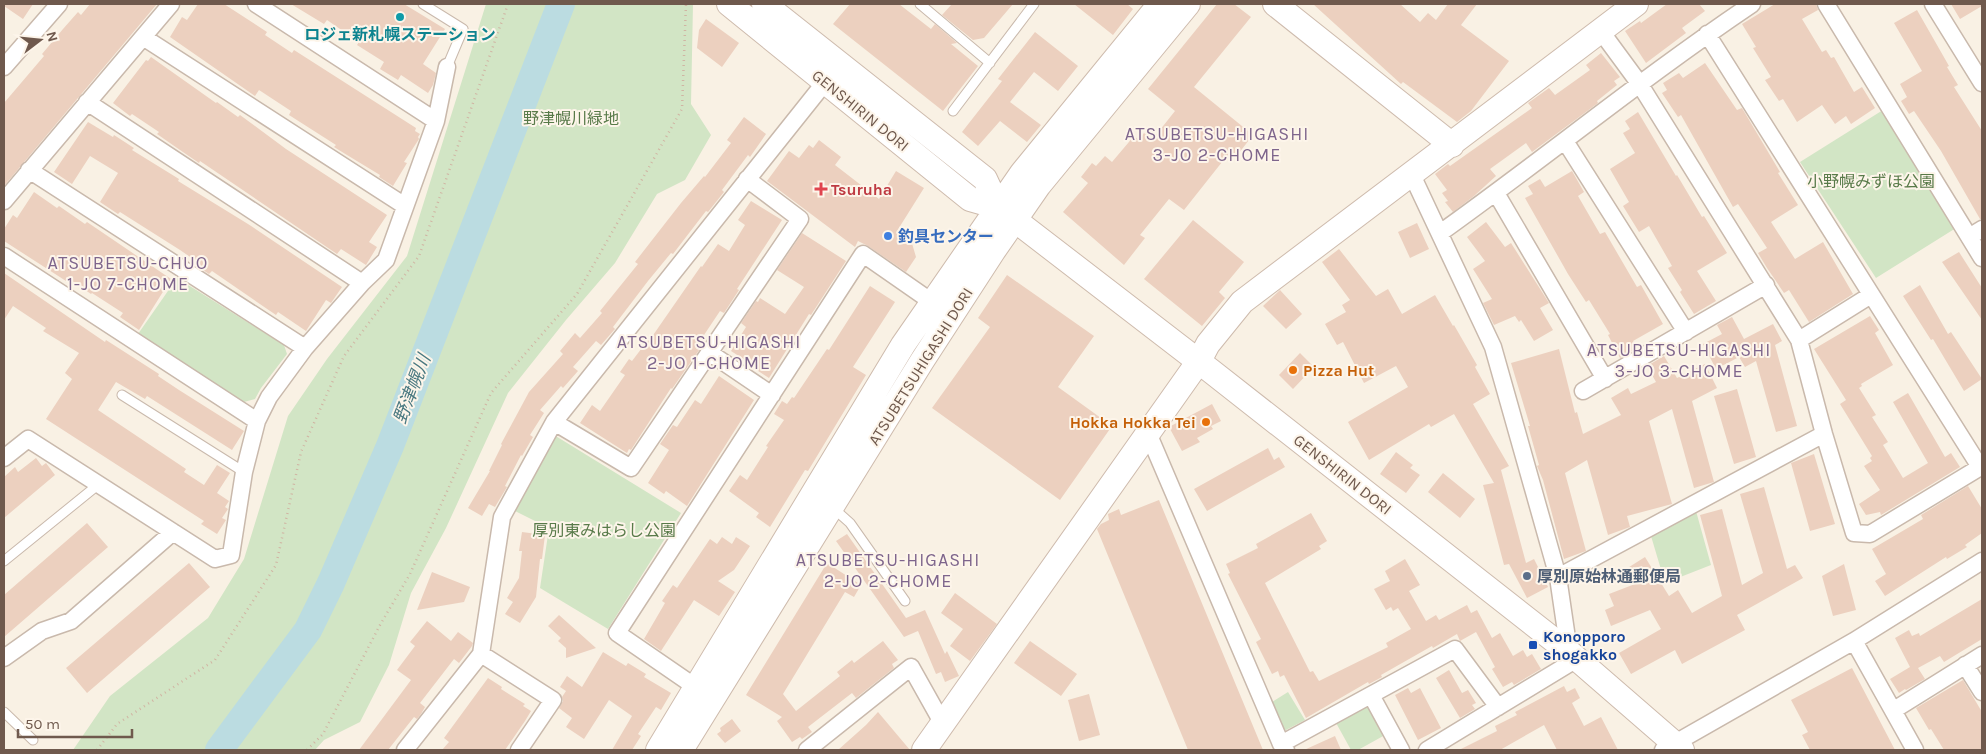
<svg xmlns="http://www.w3.org/2000/svg" width="1986" height="754" font-family="Karla,'Noto Sans JP',sans-serif">
  <rect width="100%" height="100%" fill="#f9f1e4"/>
  <path fill="#d2e5c5" d="M486,4H693L691,104L711,135L685,180L657,194L615,263L566,320L508,393L446,528L411,593L389,665L360,722L324,740L315,750H73L110,696L208,618L244,559L288,416L327,359L407,256Z
    M1883,110L1956,228L1876,278L1800,162Z
    M177,278L284,345L287,354L261,388L255,399L244,402L138,334Z
    M554,435L681,513L608,629L540,588L549,528L511,509Z
    M1696,511L1711,565L1665,583L1651,536Z
    M1288,692L1305,720L1286,730L1279,728L1269,704Z
    M1369,703L1385,735L1358,750H1351L1335,721Z"/>
  <g fill="none" stroke-linecap="round" stroke-linejoin="round">
    <path stroke="#bbdce1" stroke-width="28" d="M219,750L308,630L331,583L390,446L561,4"/>
  </g>
  <path fill="#ecd0bf" d="M4,4H33L23,19L4,6Z
    M90,4H157L4,186V103L44,56L42,54L63,29L78,12L81,15Z
    M198,4H224L267,32L265,35L292,53L294,50L416,128L415,131L420,134L418,137L419,139L404,162L407,163L393,186L379,177L380,175L347,155L334,147L336,145L289,115L291,111L259,90L255,96L170,37L182,17L187,20Z
    M291,4H404L445,29L423,64L436,73L433,85L428,93L401,75L398,80L380,69L384,62L357,45L359,42L327,20L324,24Z
    M850,4H899L931,29L935,24L957,43L951,44L978,66L943,111L833,24Z
    M952,4H1013L984,38L973,40L942,15Z
    M1074,4H1127L1133,9L1113,35Z
    M1217,4H1234L1251,17L1194,87L1253,135L1235,158L1231,155L1228,159L1226,157L1184,210L1169,199L1140,235L1145,238L1124,265L1063,212L1088,183L1081,177L1092,163L1096,166L1105,156L1112,162L1134,136L1139,140L1144,133L1152,140L1175,111L1148,89Z
    M1313,4H1400L1420,22L1428,13L1436,20L1448,4H1477L1461,25L1509,61L1471,111L1457,122L1403,82L1401,84Z
    M1667,4H1699L1705,11L1682,28L1686,33L1646,63L1625,31L1640,21L1641,23Z
    M1775,4H1816L1818,10L1802,19L1822,52L1826,50L1831,58L1834,57L1854,92L1862,87L1875,108L1851,124L1846,116L1835,124L1822,105L1797,122L1783,99L1779,101L1765,80L1771,77L1753,48L1756,47L1742,24Z
    M1951,4H1982V6L1960,19Z
    M1917,10L1949,66L1947,67L1958,85L1954,87L1982,131V219H1980L1941,151L1914,111L1909,114L1901,101L1907,97L1900,84L1922,71L1894,23Z
    M706,19L739,43L722,67L697,48L699,30Z
    M1035,32L1078,66L1058,91L1034,72L1010,102L1041,125L1027,142L1000,121L978,146L962,132L1002,81L998,79Z
    M1601,53L1620,77L1614,81L1617,85L1597,101L1598,103L1532,152L1526,143L1490,169L1496,176L1474,196L1453,212L1445,202L1448,201L1442,193L1447,190L1435,174L1448,164L1450,166L1532,108L1528,103L1549,88L1555,95L1590,70L1586,65Z
    M151,57L216,103L217,102L238,117L240,115L286,149L387,215L369,242L377,247L366,265L341,249L337,254L200,161L199,163L180,150L157,134L159,132L132,114L130,116L113,103L146,60L148,61Z
    M1705,63L1737,110L1742,108L1780,172L1778,173L1798,205L1771,222L1795,259L1823,242L1853,294L1809,322L1789,290L1784,293L1767,268L1758,253L1767,248L1738,204L1733,207L1681,115L1678,117L1662,93L1667,90L1663,83L1679,73L1683,78Z
    M1638,112L1676,176L1677,175L1702,217L1704,216L1727,253L1697,271L1716,301L1694,314L1680,292L1682,290L1668,268L1672,266L1649,226L1639,232L1623,206L1629,202L1610,169L1635,153L1623,133L1630,129L1625,121Z
    M744,117L766,134L750,157L748,155L722,190L724,192L708,212L706,211L673,254L671,253L648,281L613,327L615,329L601,345L596,341L573,367L578,371L563,388L561,386L540,410L544,413L530,435L533,437L522,456L521,455L505,486L507,487L495,507L489,504L482,516L468,508L490,471H489L502,445L501,444L529,392L563,354L560,351L575,333L580,338L602,313L600,311L638,264L635,262L681,203L704,176L705,177L731,143L727,140Z
    M88,122L113,137L114,135L134,148L132,150L179,179L178,181L248,224L342,287L331,303L326,300L306,331L278,312L276,315L212,271L209,274L197,266L199,263L180,250L120,212L118,214L100,202L118,173L90,156L72,184L54,172Z
    M819,140L841,157L835,165L879,199L896,171L924,188L897,231L911,240L916,257L906,272L868,246L858,241L855,247L767,181L789,151L799,158L809,145L813,148Z
    M1572,171L1584,192L1578,196L1600,234L1605,232L1637,287L1641,285L1663,324L1633,341L1637,348L1620,358L1608,335L1610,334L1589,300L1586,302L1568,274L1525,198L1533,194L1528,186L1540,179L1545,187Z
    M34,192L57,208L59,206L85,224L87,222L171,279L139,330L120,317L123,313L92,293L91,294L68,278L66,281L4,241V229L13,215L17,218Z
    M751,201L782,220L737,289L739,290L724,313L720,311L700,341L704,343L672,389L671,388L631,450L629,449L627,453L580,423L592,405L600,411L625,375L620,372L629,359L632,361L648,340L649,341L701,266L702,267L718,244L729,251L745,225L738,220Z
    M1193,220L1244,262L1219,292L1225,298L1202,326L1144,279Z
    M1486,222L1505,247L1511,243L1549,303L1540,308L1553,330L1534,341L1521,320L1519,322L1515,316L1494,325L1483,303L1492,299L1473,269L1485,261L1467,237Z
    M1417,223L1429,249L1410,258L1398,232Z
    M802,233L846,261L811,315L809,314L769,378L755,369L756,367L731,351L746,327L741,323L756,301L758,302L760,298L785,314L804,287L777,270Z
    M1339,249L1376,296L1388,289L1402,314L1435,295L1453,326L1454,325L1477,365L1475,367L1490,394L1473,404L1509,466L1501,470L1526,563L1534,559L1548,587L1527,598L1509,564L1504,565L1483,485L1494,483L1454,414L1431,427L1429,424L1369,460L1348,422L1408,387L1396,366L1364,383L1343,342L1337,345L1325,324L1346,312L1342,305L1350,300L1322,262Z
    M1959,252L1982,288V320L1942,262Z
    M4,273L105,342L106,340L159,374L158,376L179,390L244,431L232,450L147,396L145,399L116,382L98,410L186,469L184,472L204,485L217,465L230,473L217,493L229,501L225,507L228,509L222,518L226,520L217,534L201,524L204,521L46,419L72,379L65,373L79,353L43,331L46,328L13,306L4,320Z
    M1007,275L1094,336L1058,387L1112,426L1060,500L932,408L990,327L978,318Z
    M1920,285L1948,334L1951,332L1982,379L1964,391L1933,339L1931,340L1903,296Z
    M870,286L895,302L853,367L866,375L808,471L805,470L770,527L756,517L759,513L729,491L740,475L747,480L768,447L766,446L784,420L774,414L782,401L787,404L792,397L794,398L827,349L829,350Z
    M1280,290L1302,314L1286,329L1263,306Z
    M1870,316L1879,330L1875,333L1893,365L1861,384L1862,386L1859,388L1876,415L1872,417L1888,442L1883,445L1903,478L1928,463L1893,402L1908,393L1945,457L1951,453L1960,467L1881,515L1880,512L1866,515L1859,504L1880,490L1864,466L1872,461L1870,458L1872,456L1840,404L1846,400L1814,349Z
    M1732,317L1744,339L1773,324L1782,341L1775,345L1797,426L1776,432L1756,361L1745,367L1739,357L1716,369L1703,344L1722,334L1717,325Z
    M1559,349L1575,413L1577,412L1583,434L1621,415L1611,398L1628,388L1631,394L1656,382L1647,366L1664,356L1677,378L1705,364L1717,388L1692,401L1714,482L1694,488L1672,409L1649,421L1672,504L1627,516L1630,527L1608,535L1587,460L1565,473L1586,551L1564,559L1543,480L1537,466L1539,465L1528,426H1530L1511,363Z
    M1300,353L1314,367L1293,389L1279,375Z
    M719,376L754,400L687,506L666,491L664,494L648,483L669,450L660,444L673,425L677,427L695,400L701,404Z
    M1737,389L1756,457L1734,464L1714,396Z
    M1212,404L1221,421L1211,426L1213,429L1197,438L1200,442L1182,451L1169,427Z
    M1268,448L1274,460L1279,457L1285,467L1207,511L1194,489Z
    M1396,452L1413,465L1410,468L1420,475L1406,493L1380,474Z
    M1814,454L1835,524L1810,531L1791,463Z
    M36,458L42,466L46,463L55,475L4,518V477L15,467L18,472Z
    M1443,473L1475,499L1460,518L1428,492Z
    M1968,486L1982,509V533L1965,545L1967,547L1947,559L1946,557L1885,596L1875,581L1886,574L1872,549L1923,519L1921,515Z
    M1764,487L1787,569L1795,565L1803,578L1737,615L1745,630L1682,664L1675,650L1631,674L1619,653L1661,629L1650,610L1611,626L1605,610L1614,606L1609,594L1635,584L1626,569L1645,557L1669,596L1678,590L1692,613L1722,596L1700,515L1722,509L1742,585L1763,573L1740,494Z
    M1159,500L1263,750H1188L1097,529L1101,524L1109,520L1108,514L1119,509L1121,515Z
    M1311,513L1327,541L1319,546L1321,549L1265,583L1310,672L1313,671L1319,681L1388,647L1386,643L1411,629L1398,608L1393,611L1391,607L1386,610L1374,589L1390,581L1385,571L1405,559L1420,585L1409,591L1426,621L1436,615L1439,620L1467,605L1471,613L1477,610L1492,638L1500,633L1513,656L1523,650L1527,657L1532,654L1541,669L1514,685L1512,682L1503,687L1492,669L1495,667L1476,632L1460,641L1457,634L1433,648L1432,646L1381,675L1382,677L1369,684L1368,682L1306,718L1284,675L1280,677L1278,671L1272,674L1256,642L1261,639L1228,574L1230,573L1226,564L1258,548L1256,544Z
    M87,523L108,547L4,637V595Z
    M522,532L545,535L542,559H540L536,597L520,623L505,614L513,602L507,598L519,578L522,551H519Z
    M847,534L906,618L925,610L945,654L947,651L959,676L945,682L941,672L936,674L918,631L904,637L836,541Z
    M722,537L732,544L736,537L750,546L734,570L718,581L735,592L719,616L694,600L661,651L644,639L665,603L662,601L673,585L677,588L710,539L717,544Z
    M189,563L210,587L87,693L66,668Z
    M827,563L861,585L854,597L845,592L783,694L796,711L840,676L837,672L852,660L854,663L883,641L898,660L892,664L894,668L856,698L852,693L808,727L812,732L802,739L800,737L792,742L777,721L782,717L746,695Z
    M1844,564L1856,610L1833,616L1822,576Z
    M432,572L470,587L464,602L417,610Z
    M955,593L997,624L970,661L950,646L963,629L941,613Z
    M1982,599V639L1944,662L1940,656L1918,668L1925,679L1906,690L1905,689L1899,693L1890,679L1910,667L1895,638L1909,630L1912,636L1919,633L1920,636Z
    M559,615L596,648L566,658V648L558,641L561,638L548,626Z
    M427,621L451,641L458,632L473,643L472,646L459,663L454,659L420,703L425,707L421,714L417,719L414,717L388,750H359L411,680L397,670L415,646L410,642Z
    M1030,641L1077,674L1061,696L1014,663Z
    M603,652L626,666L628,663L646,674L644,677L671,693L661,710L656,707L638,734L641,736L632,750H612L632,716L609,700L584,739L566,727L572,718L559,708L563,701L562,697L566,691L560,687L567,676L582,687Z
    M1852,668L1895,750H1810L1802,735L1808,732L1791,700Z
    M1449,670L1462,693L1468,690L1476,703L1472,705L1475,709L1460,718L1436,678Z
    M488,678L502,687L501,689L525,704L523,706L531,711L525,721L505,750H442L449,742L444,738Z
    M1963,680L1982,712V750H1944L1931,729L1929,730L1916,708Z
    M1564,686L1567,692L1575,688L1580,698L1572,703L1584,726L1601,717L1618,750H1557L1544,725L1500,750H1459L1497,731L1495,726L1517,715L1515,712Z
    M1408,688L1411,693L1420,688L1441,728L1418,740L1395,695Z
    M1089,694L1100,735L1079,741L1068,700Z
    M878,712L910,750H838L866,725Z
    M732,719L741,731L725,743L717,734L721,731L720,728Z
    M1335,736L1341,750H1304Z"/>
  <g fill="none" stroke-linecap="round" stroke-linejoin="round">
    <defs>
      <path id="lane" d="M423,4L463,29L447,67
        M920,4L990,63
        M953,111L1034,4
        M122,395L244,472
        M832,507L850,523L905,601
        M4,561L99,484
        M4,712L33,740"/>
      <path id="street" d="M256,4L436,121
        M1826,4L1982,258
        M1933,4L1982,83
        M1600,30L1639,83L1799,340L1824,434L1854,533L1870,534L1982,466
        M1707,34L1980,467
        M143,37L405,206
        M4,67L59,4
        M87,102L362,283
        M1565,141L1686,332
        M29,170L305,348
        M1412,175L1493,347L1558,577L1569,652
        M1496,193L1605,379
        M4,201L171,4
        M1440,233C1545,158 1645,76 1752,4
        M1969,237L1982,229
        M4,256L257,421
        M1799,340L1871,295
        M710,353L772,395
        M1583,391L1766,285
        M554,422L631,468L800,219L747,179
        M1148,433L1281,744L1286,750
        M4,458L28,439L215,559L231,555L244,472L257,421L269,397L305,348L362,283L386,260L436,121L447,67
        M1558,577L1824,434
        M1854,641L1915,750
        M481,654L553,700L519,750
        M4,658L42,631L71,621L173,532
        M1965,665L1982,692
        M697,688L617,633L863,254L932,302
        M1371,695L1401,750
        M1894,710L1982,655
        M1281,744L1455,649L1498,707
        M405,750L481,654L502,517L554,422L826,81L830,73
        M807,750L911,667L943,724
        M1427,750L1577,659
        M1663,750L1854,641L1982,561"/>
      <path id="secondary" d="M729,4L970,199L998,207L1211,371L1569,652L1682,750
        M764,4L985,179L998,207
        M1275,4L1452,145
        M658,750L903,345L1022,173L1160,4
        M681,750L922,361L994,250L1039,185L1188,4
        M924,750L1199,361L1208,344L1242,302L1636,4"/>
    </defs>
    <use href="#lane" stroke="#c9b9ac" stroke-width="11"/>
    <use href="#street" stroke="#c9b9ac" stroke-width="19"/>
    <use href="#secondary" stroke="#cebbad" stroke-width="26"/>
    <path stroke="#d0b4a3" stroke-width="2.5" stroke-dasharray="1 4" stroke-linecap="butt" d="M97,750L117,724L215,660L276,565L301,452L344,356L419,256L508,4
      M307,750L323,734L380,625L410,574L491,393L577,294L682,109L686,4"/>
    <use href="#lane" stroke="#fff" stroke-width="9"/>
    <use href="#street" stroke="#fff" stroke-width="16"/>
    <use href="#secondary" stroke="#fff" stroke-width="24"/>
  </g>
  <circle fill="#0f9aa8" stroke="#fdf5ea" stroke-width="2" cx="400" cy="17" r="5"/>
  <path fill="#e0444e" stroke="#fdf5ea" stroke-width="2" d="M818.5 181.5h5v5h5v5h-5v5h-5v-5h-5v-5h5z"/>
  <circle fill="#3f7fe0" stroke="#fdf5ea" stroke-width="2" cx="888" cy="236" r="5"/>
  <g fill="#e8710a" stroke="#fdf5ea" stroke-width="2">
    <circle cx="1293" cy="370" r="5"/>
    <circle cx="1206" cy="422" r="5"/>
  </g>
  <circle fill="#5c6f8a" stroke="#fdf5ea" stroke-width="2" cx="1527" cy="576" r="5"/>
  <rect fill="#1a4fb4" stroke="#fdf5ea" stroke-width="2" x="1528" y="640" width="10" height="10" rx="2.5"/>
  <g text-anchor="middle" stroke-width="4" stroke-linejoin="round" paint-order="stroke">
    <g font-size="16" font-weight="bold" fill="#0d838f" stroke="#fdf5ea">
      <text x="400" y="40">ロジェ新札幌ステーション</text>
    </g>
    <g font-size="16" fill="#6f594d" stroke="#fdf5ea">
      <text transform="translate(861 110) rotate(39)" y="6">GENSHIRIN DORI</text>
      <text transform="translate(920 366) rotate(-58)" y="6">ATSUBETSUHIGASHI DORI</text>
      <text transform="translate(1343 474) rotate(38)" y="6">GENSHIRIN DORI</text>
    </g>
    <g font-size="16" fill="#587a49" stroke="#fdf5ea">
      <text x="571" y="124">野津幌川緑地</text>
      <text x="1871" y="187">小野幌みずほ公園</text>
      <text x="604" y="536">厚別東みはらし公園</text>
    </g>
    <g font-size="16" font-weight="bold" fill="#be3a42" stroke="#fdf5ea" text-anchor="start">
      <text x="831" y="195">Tsuruha</text>
    </g>
    <g font-size="16" font-weight="bold" fill="#366cbe" stroke="#fdf5ea" text-anchor="start">
      <text x="898" y="242">釣具センター</text>
    </g>
    <g font-size="16" font-weight="bold" fill="#c56008" stroke="#fdf5ea" text-anchor="start">
      <text x="1303" y="376">Pizza Hut</text>
      <text x="1196" y="428" text-anchor="end">Hokka Hokka Tei</text>
    </g>
    <g font-size="16" font-weight="bold" fill="#4e5e75" stroke="#fdf5ea" text-anchor="start">
      <text x="1537" y="582">厚別原始林通郵便局</text>
    </g>
    <g font-size="16" font-weight="bold" fill="#164399" stroke="#fdf5ea" text-anchor="start">
      <text x="1543" y="642">Konopporo<tspan x="1543" dy="18">shogakko</tspan></text>
    </g>
    <g font-size="18" letter-spacing="1" fill="#7e658c" stroke="#fdf5ea">
      <text x="1217" y="140">ATSUBETSU-HIGASHI<tspan x="1217" dy="21">3-JO 2-CHOME</tspan></text>
      <text x="128" y="269">ATSUBETSU-CHUO<tspan x="128" dy="21">1-JO 7-CHOME</tspan></text>
      <text x="709" y="348">ATSUBETSU-HIGASHI<tspan x="709" dy="21">2-JO 1-CHOME</tspan></text>
      <text x="1679" y="356">ATSUBETSU-HIGASHI<tspan x="1679" dy="21">3-JO 3-CHOME</tspan></text>
      <text x="888" y="566">ATSUBETSU-HIGASHI<tspan x="888" dy="21">2-JO 2-CHOME</tspan></text>
    </g>
    <g font-size="18" font-style="italic" fill="#497880" stroke="#fdf5ea">
      <text transform="translate(412 389) rotate(-69)" y="6">野津幌川</text>
    </g>
  </g>
  <rect width="1986" height="754" fill="none" stroke="#6f594d" stroke-width="10"/>
  <g transform="translate(40 40) rotate(74)" stroke="#fdf5ea" stroke-width="4" paint-order="stroke">
  <path d="M0-4L9 19L0 12L-9 19Z" fill="#6f594d"/>
  <text y="-8" font-size="14" font-weight="bold" text-anchor="middle" fill="#6f594d">N</text>
  </g>
  <path d="M18 729v8h114v-8" fill="none" stroke="#6f594d" stroke-width="2.5"/>
  <text x="25" y="729" font-size="15" fill="#6f594d" stroke="#fdf5ea" stroke-width="4" paint-order="stroke">50 m</text>
</svg>
